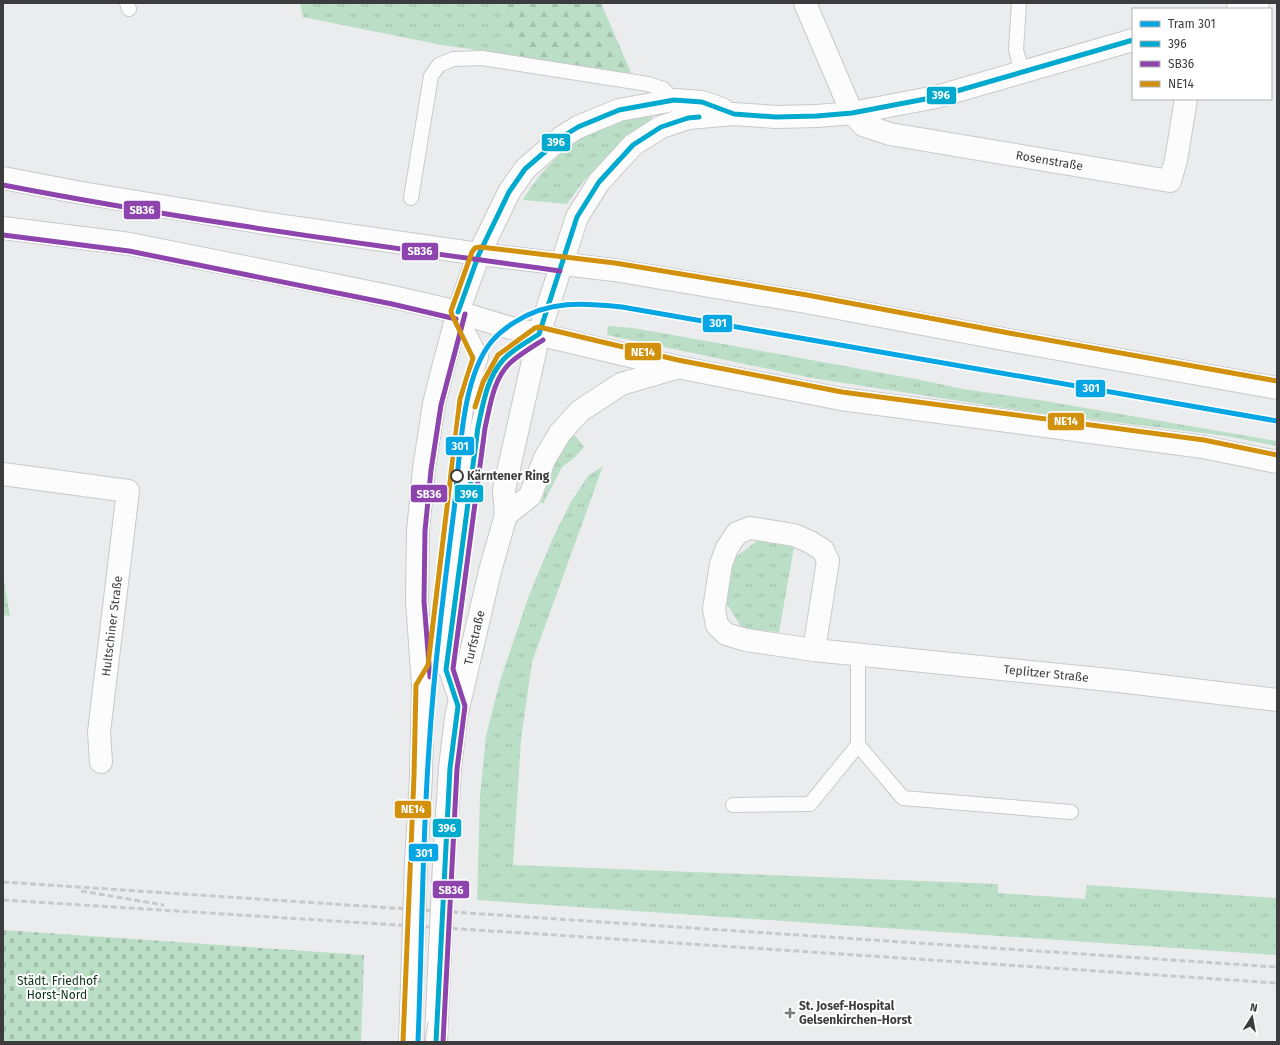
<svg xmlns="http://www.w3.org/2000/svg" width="1280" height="1045" font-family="'Fira Sans',sans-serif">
  <defs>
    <pattern id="grass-tufts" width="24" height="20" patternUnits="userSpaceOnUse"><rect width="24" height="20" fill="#bbdec6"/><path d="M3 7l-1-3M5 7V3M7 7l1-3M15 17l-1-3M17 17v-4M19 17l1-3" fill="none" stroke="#a2bfab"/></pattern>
    <pattern id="forest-firs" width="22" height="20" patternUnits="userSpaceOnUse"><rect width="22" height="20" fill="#bbdec6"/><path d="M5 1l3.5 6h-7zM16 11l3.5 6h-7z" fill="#a2bfab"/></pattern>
    <pattern id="cemetery-stones" width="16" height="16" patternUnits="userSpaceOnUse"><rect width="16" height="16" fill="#bbdec6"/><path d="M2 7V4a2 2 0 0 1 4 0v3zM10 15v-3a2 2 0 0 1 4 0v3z" fill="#a2bfab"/></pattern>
  </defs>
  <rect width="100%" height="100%" fill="#ebecee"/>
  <path fill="url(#grass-tufts)" d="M300,3H501L518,56L442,45L303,17Z
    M653,115L650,121L617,146L583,182L567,204L523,200C540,169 579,132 614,121C626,117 640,117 653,115Z
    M608,326L633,328L729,345L921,380L963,389L1039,400L1277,441V446L1220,435L1024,411L812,378L607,335Z
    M573,433L584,447L575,457L562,467L543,504L541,503L555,461L561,449Z
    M603,466L532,662L521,739L513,865L998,884V893L1085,899L1087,885L1277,898V955L477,900L480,796L486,736L500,681L528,598L552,540L571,502L588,476Z
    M758,540L794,547L779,632L742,628L725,601L732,560Z
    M3,575L10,616L3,615Z"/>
  <path fill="url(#forest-firs)" d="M501,3H601L632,75L518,56Z"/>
  <path fill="url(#cemetery-stones)" d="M3,930L364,955L361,1042H3Z"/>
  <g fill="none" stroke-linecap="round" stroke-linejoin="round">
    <defs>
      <path id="lane" d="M127,3L129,9
        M1019,3L1016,50L1022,72
        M411,198L431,76L439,65L453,59L482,58L648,84L663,89L674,100
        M858,654V745L903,798L1071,812
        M423,685L435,668L446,570L467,400L481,357L458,312
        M458,706L446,670L478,427C483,404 488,378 503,360C510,352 529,341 539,334
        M733,805L810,804L858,745"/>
      <g id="street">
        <path id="s1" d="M805,3L852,113L863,125L890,134L1170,181L1176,160L1186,99"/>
        <path d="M3,474L128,491L99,732L101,762"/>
        <path id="s2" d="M814,650L828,561L823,550L810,542L794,535L750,528L737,533L727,548L721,564L714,609L717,625L726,634L746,640L814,650L1119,681L1277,700"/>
      </g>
      <g id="secondary">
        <path d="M1238,9L1258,3"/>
        <path d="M3,178L76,192L264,223L479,254L614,270L806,302L1008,340L1277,388"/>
        <path d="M3,228L130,244L295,277L393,297L458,312L507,327L677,367L841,399L1203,447L1277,462"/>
        <path d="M506,515L530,496L545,458L560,433L580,411L621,384L676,368"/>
        <path d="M416,863L421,776L423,685L417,601L418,531L424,469L434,404L442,372L458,312L479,254L509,192L525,169L562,137L578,127L619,110L674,100L702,102L722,109"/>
        <path id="s3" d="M444,864L450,768L456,717L490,571L506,515L504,490L539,334L577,217L599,182L633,145L661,127L688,118L734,114L776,117L817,116L852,113L936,97L1133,40"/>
        <path d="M410,1042L411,1014"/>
        <path d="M436,1042L437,1015"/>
      </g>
    </defs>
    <use href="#lane" stroke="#c9c9cb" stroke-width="16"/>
    <use href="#street" stroke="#c9c9cb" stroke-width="24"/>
    <use href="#secondary" stroke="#c9c9cb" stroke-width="24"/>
    <use href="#lane" stroke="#fcfcfc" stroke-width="14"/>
    <use href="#street" stroke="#fcfcfc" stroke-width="22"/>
    <use href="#secondary" stroke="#fcfcfc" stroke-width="22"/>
    <path stroke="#c9c9ca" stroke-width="1" d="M425,1042L429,1017"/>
    <path stroke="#c9c9ca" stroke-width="3" stroke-dasharray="6 3" stroke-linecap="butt" d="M3,882L1277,967
      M81,891L164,905
      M3,900L555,935L1277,983"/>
    <defs>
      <path id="secondary-bridge" d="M411,1014L416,863
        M437,1015L444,864"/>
    </defs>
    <use href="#secondary-bridge" stroke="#c9c9cb" stroke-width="24" stroke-linecap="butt"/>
    <use href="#secondary-bridge" stroke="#fcfcfc" stroke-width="22"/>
    <defs>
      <path id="bus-1" d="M458,312L479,254L509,192L525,169L562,137L578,127L619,110L674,100L702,102L734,114L776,117L817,116L852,113L936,97L1133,40
        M539,334L577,217L599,182L633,145L661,127L688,118L699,117
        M436,1042L450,768L458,706L446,670L478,427C483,404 487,378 503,360C513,349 527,342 539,334"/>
      <path id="bus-2" d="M3,185C188,221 374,245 560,271
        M3,235L129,251L392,304L456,319
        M430,677L424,601L425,531L431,470L441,405L465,314
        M443,1042L457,769L465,706L453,669L485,428C490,407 493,379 510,363C520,354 532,347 543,340"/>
      <path id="bus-3" d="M475,407L483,382L498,355L535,328L539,327L678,360L842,392L1204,440L1277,455
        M403,1042L414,776L416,685L428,665L460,399L473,358L452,315L451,311L472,252L475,248L480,247L615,263L807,295L1009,333L1277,381"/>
    </defs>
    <use href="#bus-1" stroke="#fff" stroke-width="8"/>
    <use href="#bus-2" stroke="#fff" stroke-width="8"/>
    <use href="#bus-3" stroke="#fff" stroke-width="8"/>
    <use href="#bus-1" stroke="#00a9ce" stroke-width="5"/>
    <use href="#bus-2" stroke="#8e44ad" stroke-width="5"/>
    <use href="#bus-3" stroke="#d2910c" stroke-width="5"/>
    <defs>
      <path id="tram-1" d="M418,1042C422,944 422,846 429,748C434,668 444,589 454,510C460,462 460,379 492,341C498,334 507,327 515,322C549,300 583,303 622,307L1277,421"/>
    </defs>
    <use href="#tram-1" stroke="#fff" stroke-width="8"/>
    <use href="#tram-1" stroke="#06a6e4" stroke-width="5"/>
  </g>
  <circle fill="#fff" stroke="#3c3c3e" stroke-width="2" cx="457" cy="476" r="6"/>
  <path fill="#797a7c" stroke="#fff" stroke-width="1.5" d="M788 1007h4v4h4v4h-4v4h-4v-4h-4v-4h4z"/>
  <g text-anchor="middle" stroke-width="4" stroke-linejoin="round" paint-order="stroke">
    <g font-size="12" fill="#3c3c3e" stroke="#fff">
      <text dy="4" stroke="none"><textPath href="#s1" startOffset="326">Rosenstraße</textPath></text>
      <text transform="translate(112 626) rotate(-83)" y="4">Hultschiner Straße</text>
      <text dy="4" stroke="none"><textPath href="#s3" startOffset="229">Turfstraße</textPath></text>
      <text dy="4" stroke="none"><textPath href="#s2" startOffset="626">Teplitzer Straße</textPath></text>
    </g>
    <g font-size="12" font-weight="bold" fill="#3c3c3e" stroke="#fff" text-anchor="start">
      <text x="467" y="480">Kärntener Ring</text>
    </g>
    <g font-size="12" fill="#0b331b" stroke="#fff">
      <text x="57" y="985">Städt. Friedhof<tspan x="57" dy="14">Horst-Nord</tspan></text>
    </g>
    <g font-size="12" font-weight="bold" fill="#3c3c3e" stroke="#fff" text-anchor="start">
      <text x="799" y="1010">St. Josef-Hospital<tspan x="799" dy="14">Gelsenkirchen-Horst</tspan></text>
    </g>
  </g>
  <g stroke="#fff" stroke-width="1.5">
    <rect x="926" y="86" width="31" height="19" rx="4" fill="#00a9ce"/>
    <rect x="541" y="133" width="30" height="19" rx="4" fill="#00a9ce"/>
    <rect x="123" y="200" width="38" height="20" rx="4" fill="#8e44ad"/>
    <rect x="401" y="242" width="38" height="19" rx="4" fill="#8e44ad"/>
    <rect x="702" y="314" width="31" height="19" rx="4" fill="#06a6e4"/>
    <rect x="624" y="342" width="38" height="19" rx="4" fill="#d2910c"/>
    <rect x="1075" y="379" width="31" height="19" rx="4" fill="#06a6e4"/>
    <rect x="1047" y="412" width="38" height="19" rx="4" fill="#d2910c"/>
    <rect x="445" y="436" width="30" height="20" rx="4" fill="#06a6e4"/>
    <rect x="410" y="484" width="38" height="19" rx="4" fill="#8e44ad"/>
    <rect x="454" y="484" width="30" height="19" rx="4" fill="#00a9ce"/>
    <rect x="394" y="800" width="38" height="19" rx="4" fill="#d2910c"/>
    <rect x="432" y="818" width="30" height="20" rx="4" fill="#00a9ce"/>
    <rect x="408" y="843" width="31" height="19" rx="4" fill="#06a6e4"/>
    <rect x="432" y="880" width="38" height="19" rx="4" fill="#8e44ad"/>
  </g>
  <g font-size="11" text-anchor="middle" font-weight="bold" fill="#fff">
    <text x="941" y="99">396</text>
    <text x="556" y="146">396</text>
    <text x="142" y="214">SB36</text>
    <text x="420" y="255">SB36</text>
    <text x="718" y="327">301</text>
    <text x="643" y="356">NE14</text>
    <text x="1091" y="392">301</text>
    <text x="1066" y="425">NE14</text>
    <text x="460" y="450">301</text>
    <text x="429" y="498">SB36</text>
    <text x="469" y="498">396</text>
    <text x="413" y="813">NE14</text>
    <text x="447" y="832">396</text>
    <text x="424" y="857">301</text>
    <text x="451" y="894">SB36</text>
  </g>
  <rect width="1280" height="1045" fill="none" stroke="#3c3c3e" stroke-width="8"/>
  <rect x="1132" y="8" width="140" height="92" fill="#ffffff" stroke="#b1b1b2"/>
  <rect x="1140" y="21" width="20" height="6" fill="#06a6e4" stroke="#b1b1b2"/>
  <text x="1168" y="28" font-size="12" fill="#3c3c3e">Tram 301</text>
  <rect x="1140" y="41" width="20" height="6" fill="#00a9ce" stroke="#b1b1b2"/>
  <text x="1168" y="48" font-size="12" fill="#3c3c3e">396</text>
  <rect x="1140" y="61" width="20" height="6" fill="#8e44ad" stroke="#b1b1b2"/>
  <text x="1168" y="68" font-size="12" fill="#3c3c3e">SB36</text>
  <rect x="1140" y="81" width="20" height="6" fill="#d2910c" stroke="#b1b1b2"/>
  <text x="1168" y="88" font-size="12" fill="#3c3c3e">NE14</text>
  <g transform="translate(1252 1017) rotate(11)" stroke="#ffffff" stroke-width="3" paint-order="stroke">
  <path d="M0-3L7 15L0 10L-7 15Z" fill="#3c3c3e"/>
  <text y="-6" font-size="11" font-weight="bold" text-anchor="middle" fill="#3c3c3e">N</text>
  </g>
</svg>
